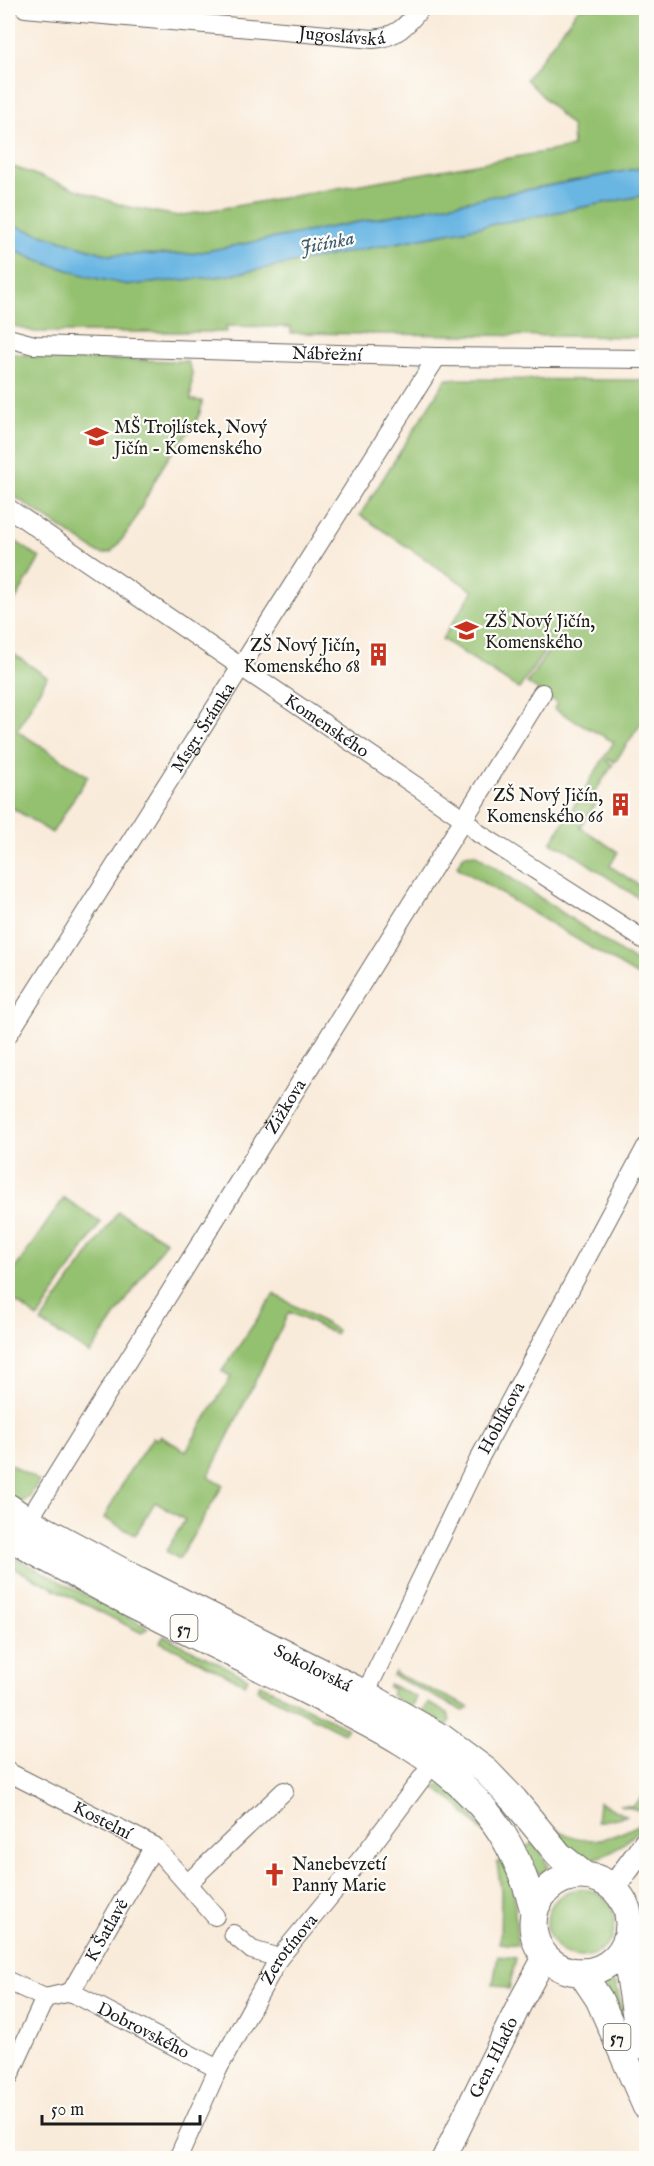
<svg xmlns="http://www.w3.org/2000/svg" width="654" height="2166" font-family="'IM FELL English',serif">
  <rect width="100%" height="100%" fill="#fdfcf7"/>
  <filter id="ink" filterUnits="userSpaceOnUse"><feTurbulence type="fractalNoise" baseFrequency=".0167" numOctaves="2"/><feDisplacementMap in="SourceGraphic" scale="12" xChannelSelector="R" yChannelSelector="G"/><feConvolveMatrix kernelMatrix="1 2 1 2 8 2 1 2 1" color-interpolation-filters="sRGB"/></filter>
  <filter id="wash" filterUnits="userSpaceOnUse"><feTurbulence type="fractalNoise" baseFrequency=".008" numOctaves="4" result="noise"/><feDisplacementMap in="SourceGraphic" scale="24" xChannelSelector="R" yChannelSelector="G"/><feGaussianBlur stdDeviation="1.35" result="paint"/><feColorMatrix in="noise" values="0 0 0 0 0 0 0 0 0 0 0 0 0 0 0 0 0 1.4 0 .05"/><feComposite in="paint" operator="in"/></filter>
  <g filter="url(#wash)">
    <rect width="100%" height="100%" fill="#f9ebda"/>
    <path fill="#94c170" stroke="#586e46" stroke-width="1.5" d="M579,8H646V167L191,254L109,255L8,224V165L124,206L178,216L573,147L572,127L526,79Z
      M646,195V337L291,333V327L226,326V332H34L8,324V247L36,260L90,277L129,285L224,276Z
      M8,353L60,359L187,361L192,372L191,400L202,401C202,423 179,441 167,460C147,489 137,527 111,552L103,554L97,552L8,492Z
      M446,379L646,380V716L615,762L609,759L607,761L613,765L593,794L599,799L580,827L618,852L610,866L646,890V903L566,849L551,843L614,742L554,709L557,703L527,683L549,650L546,649L519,689L442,639L473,591L360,515Z
      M8,536L40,558L8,613Z
      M8,650L47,677L17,731L88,776L52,833L8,805Z
      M475,854L646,969V981L457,867L464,855Z
      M64,1198L101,1222L38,1318L8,1296V1279Z
      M118,1212L166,1241L90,1354L41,1322Z
      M274,1294L337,1330L335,1334L289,1312L208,1477L223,1485L179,1559L166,1551L185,1520L155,1502L135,1535L104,1518L129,1472L153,1437L158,1440L160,1436L186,1451L231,1377L222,1371Z
      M8,1463L39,1481L29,1498L20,1503L8,1499Z
      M8,1554L148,1628L142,1633L8,1565Z
      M164,1636L248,1678L245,1684L160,1642Z
      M395,1672L396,1674L469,1707L464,1711L393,1676Z
      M260,1684L347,1728L344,1733L257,1690Z
      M389,1684L416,1697L410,1709L391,1695L393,1689L388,1687Z
      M428,1703L448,1713L450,1721L447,1727L422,1714Z
      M439,1784L461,1800L495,1844L456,1804L432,1786Z
      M646,1793V1812L619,1805L633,1806Z
      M599,1802L626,1816L597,1822Z
      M642,1823L645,1824C629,1840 597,1872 573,1852C563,1844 556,1833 548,1824C583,1848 607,1842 642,1823Z
      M534,1842L549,1867L540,1874L536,1873L521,1850Z
      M503,1860L514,1891L517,1945L500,1943L501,1891L497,1863Z
      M547 1923a34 34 0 1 1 68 0a34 34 0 1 1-68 0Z
      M642,1945L646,1946V2011Z
      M498,1956L516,1958L509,1989L493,1984Z
      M610,1980L616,1984L624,2018L619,2019L604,1985Z"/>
    <path fill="#69b6e3" stroke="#426980" stroke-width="1.5" d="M646,167V195L224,276L129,285L90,277L36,260L8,247V224L109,255L191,254Z"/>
  </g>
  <g filter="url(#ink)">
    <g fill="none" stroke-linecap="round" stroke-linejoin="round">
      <defs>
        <g id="street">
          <path id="s1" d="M25,8L373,39C397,37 406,26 421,8"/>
          <path id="s2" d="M8,338L34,345L437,357L646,359"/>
          <path id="s3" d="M8,508L432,797L464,819L478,833L646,941"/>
          <path id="s4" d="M8,1035L437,357"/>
          <path id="s5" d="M28,1521L542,693"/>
          <path id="s6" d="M365,1694L478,1461L646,1147"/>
          <path id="s7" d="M8,1772L154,1846L215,1916"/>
          <path d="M188,1883L284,1791"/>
          <path d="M233,1934L252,1950L279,1958"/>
          <path d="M8,1981L45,1998L8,2079"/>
          <path id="s8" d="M71,1992L218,2069"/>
          <path id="s9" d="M45,1998L71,1992L154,1846"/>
          <path id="s10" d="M178,2158L218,2069L279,1958L365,1854L434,1762"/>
        </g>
        <g id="secondary">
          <path d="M613,1888L646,1843"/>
          <path id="s11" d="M444,2158L522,1999L545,1957"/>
        </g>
        <g id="primary">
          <path id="s12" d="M8,1507L28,1521L134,1578L365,1694L442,1738L486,1771L514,1800L559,1855L585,1876"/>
          <path d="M8,1536C102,1592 203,1638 301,1688C362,1719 428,1749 476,1800C506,1831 523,1869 534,1911"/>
          <circle cx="581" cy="1924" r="48"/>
          <path d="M625,1945L637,2022L646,2046"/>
          <path d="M581,1972L599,1999L646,2106"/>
        </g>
      </defs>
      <use href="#street" stroke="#69645e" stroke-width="20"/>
      <use href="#secondary" stroke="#69645e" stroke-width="26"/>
      <use href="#primary" stroke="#69645e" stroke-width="29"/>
      <use href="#street" stroke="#fff" stroke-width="18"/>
      <use href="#secondary" stroke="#fff" stroke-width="24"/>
      <use href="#primary" stroke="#fff" stroke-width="27"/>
    </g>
  </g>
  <defs>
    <symbol id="school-bare" viewBox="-9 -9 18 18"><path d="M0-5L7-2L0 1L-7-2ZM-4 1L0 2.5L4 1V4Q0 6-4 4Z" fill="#c8321e" stroke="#fdfcf7" stroke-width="2.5" paint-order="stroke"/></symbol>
    <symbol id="building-bare" viewBox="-9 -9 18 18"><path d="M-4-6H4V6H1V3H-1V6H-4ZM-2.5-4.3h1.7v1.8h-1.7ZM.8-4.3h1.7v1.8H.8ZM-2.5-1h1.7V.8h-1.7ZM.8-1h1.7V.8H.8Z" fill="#c8321e" stroke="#fdfcf7" stroke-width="2.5" paint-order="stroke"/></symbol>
    <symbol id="church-bare" viewBox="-9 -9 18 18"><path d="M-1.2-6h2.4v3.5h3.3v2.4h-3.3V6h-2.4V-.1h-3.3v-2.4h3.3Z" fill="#c8321e" stroke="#fdfcf7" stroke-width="2.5" paint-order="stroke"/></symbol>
  </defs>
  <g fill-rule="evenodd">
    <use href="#school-bare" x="80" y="420" width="33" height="33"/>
    <use href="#school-bare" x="450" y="614" width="33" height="33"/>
    <use href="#building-bare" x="362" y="638" width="33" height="33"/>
    <use href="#building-bare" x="604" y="788" width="33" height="33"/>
    <use href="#church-bare" x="258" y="1858" width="33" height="33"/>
  </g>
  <g text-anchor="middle" stroke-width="4.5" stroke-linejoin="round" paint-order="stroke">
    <g fill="#fdfcf7" stroke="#605f5e" stroke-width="1.5">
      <rect x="170.5" y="1615" width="27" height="26" rx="4.5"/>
      <rect x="603.5" y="2024" width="27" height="26" rx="4.5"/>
    </g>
    <g font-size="16" font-weight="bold" fill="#1c1c1c">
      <text x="184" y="1634">57</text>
      <text x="617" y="2043">57</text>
    </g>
    <g font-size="18" fill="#1c1c1c" stroke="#fdfcf7">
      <text dy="6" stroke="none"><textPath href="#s1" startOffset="318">Jugoslávská</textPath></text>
      <text dy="6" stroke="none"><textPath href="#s2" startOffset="320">Nábřežní</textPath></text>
      <text dy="6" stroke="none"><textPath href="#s3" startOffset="386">Komenského</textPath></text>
      <text dy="6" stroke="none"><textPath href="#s4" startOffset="364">Msgr. Šrámka</textPath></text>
      <text dy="6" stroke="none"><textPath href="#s5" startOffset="488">Žižkova</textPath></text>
      <text dy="6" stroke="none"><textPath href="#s6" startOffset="308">Hoblíkova</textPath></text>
      <text dy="6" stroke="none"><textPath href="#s12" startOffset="345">Sokolovská</textPath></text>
      <text dy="6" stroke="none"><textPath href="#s7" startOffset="106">Kostelní</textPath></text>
      <text dy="6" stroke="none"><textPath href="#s9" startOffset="98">K Šatlavě</textPath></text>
      <text dy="6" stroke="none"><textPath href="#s10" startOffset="237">Žerotínova</textPath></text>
      <text dy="6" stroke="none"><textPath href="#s8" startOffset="82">Dobrovského</textPath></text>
      <text dy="6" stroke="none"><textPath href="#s11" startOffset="112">Gen. Hlaďo</textPath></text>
    </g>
    <g font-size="18" fill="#1c1c1c" stroke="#fdfcf7" text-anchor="start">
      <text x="114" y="433">MŠ Trojlístek, Nový<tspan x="114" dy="21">Jičín - Komenského</tspan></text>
      <text x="485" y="627">ZŠ Nový Jičín,<tspan x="485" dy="21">Komenského</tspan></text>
      <text x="360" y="651" text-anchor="end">ZŠ Nový Jičín,<tspan x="360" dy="21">Komenského 68</tspan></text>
      <text x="603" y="801" text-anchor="end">ZŠ Nový Jičín,<tspan x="603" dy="21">Komenského 66</tspan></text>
      <text x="292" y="1870">Nanebevzetí<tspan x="292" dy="21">Panny Marie</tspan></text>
    </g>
    <g font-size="20" font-style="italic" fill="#3b5a6c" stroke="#fdfcf7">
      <text transform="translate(327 242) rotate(-11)" y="7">Jičínka</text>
    </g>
  </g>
  <rect width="654" height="2166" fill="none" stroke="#fdfcf7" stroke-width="30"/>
  <path d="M42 2115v9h158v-9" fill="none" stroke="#1c1c1c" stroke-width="3"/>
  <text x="51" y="2115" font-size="18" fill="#1c1c1c" stroke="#fdfcf7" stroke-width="4.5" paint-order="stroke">50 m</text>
</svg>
